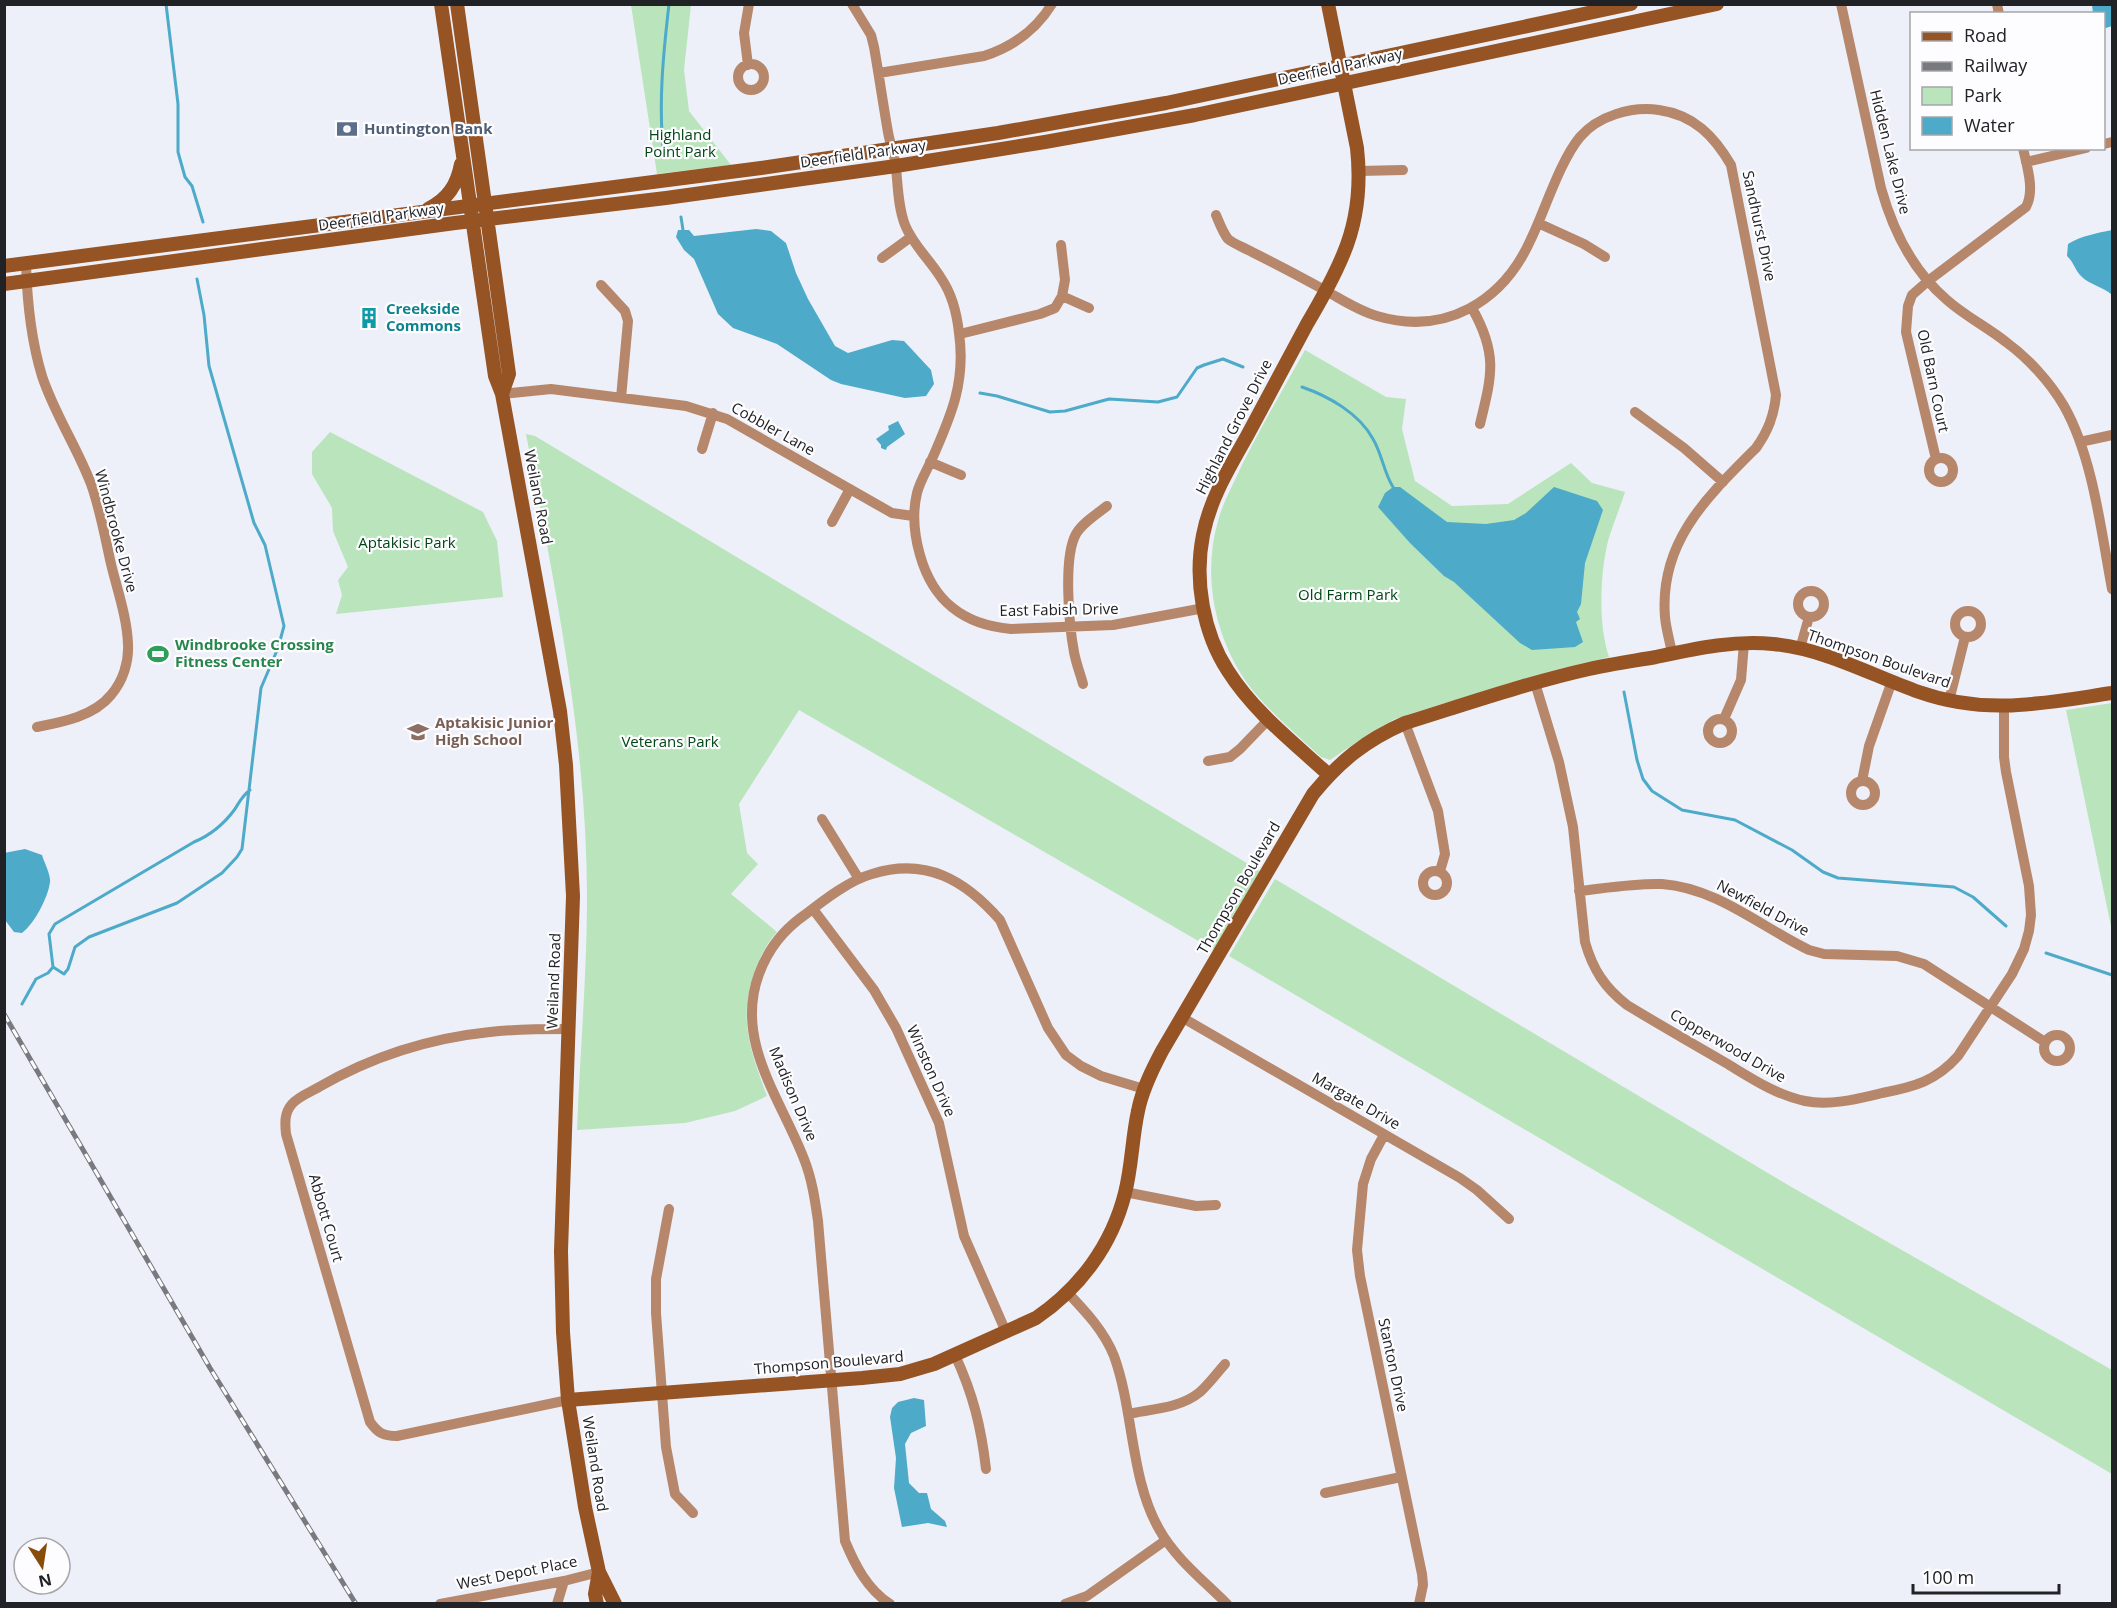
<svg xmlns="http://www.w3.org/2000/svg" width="2117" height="1608" font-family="'Open Sans',sans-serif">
  <rect width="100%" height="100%" fill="#edf0f8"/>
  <path fill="#b9e4bc" d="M631,5H691L684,70L689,111L731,165L657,174Z
    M1305,350L1386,397L1406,399L1402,429L1415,481L1452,506L1508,504L1571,463L1592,483L1625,492C1620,508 1613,524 1608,541C1600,574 1598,625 1609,657L1554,670L1416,712L1395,719L1373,731L1330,760L1321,757C1296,734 1268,711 1247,683C1215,637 1202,576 1218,521C1223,502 1233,485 1241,467C1261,427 1283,389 1305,350Z
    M330,432L483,512L497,541L503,597L336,614L342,595L338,580L348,567L333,531L332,508L312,474V452Z
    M526,434L535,436L1260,871L1214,950L799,710L739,804L747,853L758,864L731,894L777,932C767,943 761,955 756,968C737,1017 750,1050 767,1096L735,1111L685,1123L577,1130C580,1052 587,975 587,898C587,741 555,587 526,434Z
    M2112,703V931L2066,710Z
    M1275,879L1788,1185L2112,1370V1474L1229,956Z"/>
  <path fill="#4daac9" d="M2092,5H2112V26L2106,28L2104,26V14L2093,13Z
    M756,229L771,231L786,243L796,273L808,299L835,346L848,353L892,340L904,341L931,370L934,384L926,396L905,398L841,384L831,380L777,344L733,328L718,314L694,259L684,250L676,237L678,230H689L694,236Z
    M2112,230V295C2104,287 2090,285 2082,277C2075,271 2074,262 2067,256L2068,244C2081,236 2097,233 2112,230Z
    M898,421L905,434L887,447L886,450L881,448V445L876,439L889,430L888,426Z
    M1393,487H1400L1447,522L1486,524L1514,520L1526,513L1554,487L1597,501L1603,510L1585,563L1581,604L1577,612L1580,619L1576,622L1583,642L1575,647L1532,650L1520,643L1454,582L1444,576L1410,543L1378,507L1385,493Z
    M25,849L42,855C44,862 51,875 50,882C48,898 34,924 22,933L14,932L5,920L4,853Z
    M914,1398L924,1400L926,1426L911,1433L905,1444L909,1483L919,1493H927L931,1509L945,1521L947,1527L928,1523L902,1527L894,1488L896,1458L890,1417L892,1408L898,1402Z"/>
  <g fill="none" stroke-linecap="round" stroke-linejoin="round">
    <path stroke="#4daac9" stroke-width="3" d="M166,4L178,104V152L185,177L192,186L203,222
      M664,157C658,106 663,56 669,4
      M681,217L683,230
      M1302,387C1328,396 1359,413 1373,439C1382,454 1384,473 1393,487
      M980,393L997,396L1050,412L1065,411L1109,399L1158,402L1177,397L1197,368L1204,365L1223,359L1243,367
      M1624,692L1637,760L1643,779L1652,791L1682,810L1735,820L1792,850L1823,872L1838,878L1954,887L1973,897L2006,926
      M2046,953L2112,975
      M53,967L49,934L55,924L194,842C211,835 224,824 235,809C240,801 242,796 250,790
      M22,1004L36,979L48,973L53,967L64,974L68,969L75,947L89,937L177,903L222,873L237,857L242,849L261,688L278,648L284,626L265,545L254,523L209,366L204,315L197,279"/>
    <path stroke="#b6876a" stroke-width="10" d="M852,4L871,35L874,47C879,75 883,104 888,132C890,144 895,156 896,168C898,187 898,207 905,225C913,245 930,260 941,278C952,294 957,314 959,333C966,382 951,416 932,459C927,470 920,481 917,493C912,514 914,534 920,555C933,601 963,625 1011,629L1113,625L1204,608
      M1841,4L1881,188C1893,231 1913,271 1947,300C1965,316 1987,327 2006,342C2028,358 2050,382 2064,406C2093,457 2101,531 2112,589
      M1997,4L1999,14
      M738 77a13 13 0 1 1 26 0a13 13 0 1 1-26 0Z
      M748,65L744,33L749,4
      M879,73L984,56C1012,47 1036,30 1052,4
      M2104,144L2112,142
      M2026,162L2086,148
      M1359,171L1403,170
      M1216,215C1219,222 1223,233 1228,239C1234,244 1245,248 1252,252C1278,265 1303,278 1328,292C1344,301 1359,311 1377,316C1445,336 1503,302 1531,239C1545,210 1560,161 1580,137C1598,116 1631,106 1659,110C1694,115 1714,136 1731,165L1776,395C1774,416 1768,431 1756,448C1707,497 1659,542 1665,617C1666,629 1670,642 1672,653
      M1538,223L1584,244L1605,257
      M882,258L911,237
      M26,263C27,300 31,340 42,376C54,413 77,447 91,484C100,509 105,537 111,564C117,589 127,617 128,644C129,662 123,681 111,695C94,716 63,722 37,727
      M601,285L625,311L628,321L621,398
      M1062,296L1089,308
      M1472,308C1498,354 1492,375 1480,424
      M960,334L1040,314L1055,308L1062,296L1065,280L1061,245
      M502,394L551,389L686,406L727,419L892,513L913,516
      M1635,412L1684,448L1723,482
      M2080,442L2112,435
      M702,449L713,413
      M1929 470a12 12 0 1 1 24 0a12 12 0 1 1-24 0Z
      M1936,459L1906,332L1908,306L1912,295L1928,281L2026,207C2035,190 2027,167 2023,148
      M930,462L961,475
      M832,522L850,489
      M1798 604a13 13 0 1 1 26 0a13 13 0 1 1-26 0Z
      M1955 624a13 13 0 1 1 26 0a13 13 0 1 1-26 0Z
      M1800,649L1809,617
      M1535,683L1559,762L1573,827L1585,942C1593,970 1605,988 1627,1005C1660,1025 1693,1044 1726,1063C1751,1078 1776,1095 1805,1101C1830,1106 1857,1099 1882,1093C1914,1087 1936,1081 1958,1056L2012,974L2024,949L2029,931L2031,915L2029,886L2006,772L2004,757V707
      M1083,684C1080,673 1076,663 1074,652C1069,625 1063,557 1076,534C1082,523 1097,514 1107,506
      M1949,701L1965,637
      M1708 731a12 12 0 1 1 24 0a12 12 0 1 1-24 0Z
      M1724,719L1741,680L1744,643
      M1405,723L1438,811L1445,854L1440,871
      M1208,761L1230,757L1240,749L1269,719
      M1862,781L1869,746L1892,681
      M1851 793a12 12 0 1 1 24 0a12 12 0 1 1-24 0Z
      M822,819L859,879
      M1423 883a12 12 0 1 1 24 0a12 12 0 1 1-24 0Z
      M1579,891C1606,888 1635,883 1662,884C1717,888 1761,927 1809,950L1824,954L1897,956L1924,964L2045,1042
      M813,909L874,990L896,1028L939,1123L964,1236L1006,1332
      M1183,1018L1460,1178L1477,1190L1509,1219
      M2044 1048a13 13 0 1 1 26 0a13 13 0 1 1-26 0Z
      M1384,1135L1371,1159L1363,1184L1357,1250L1360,1276L1422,1574L1423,1585L1419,1604
      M1125,1192L1196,1206L1216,1205
      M669,1209L656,1279V1313L666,1447L675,1494L693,1513
      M1068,1293C1086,1312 1104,1331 1114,1356C1134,1411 1130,1478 1159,1529C1175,1558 1203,1580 1227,1604
      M955,1355C973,1394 981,1426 986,1469
      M568,1400L397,1436C383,1436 378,1433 370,1422L286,1134C285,1124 284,1113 292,1104C299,1096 311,1092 319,1087C371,1057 431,1038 490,1032C516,1029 542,1029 568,1029
      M1128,1414C1152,1409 1181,1408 1200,1392C1209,1384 1217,1373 1225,1364
      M1325,1493L1401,1477
      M440,1604L564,1581L599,1572
      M557,1604L564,1581
      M890,1604C867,1589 855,1565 845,1541L818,1221C815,1200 812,1179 804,1159C781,1099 734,1041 759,974C768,949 784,929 806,914C824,900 850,880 872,874C926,857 965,880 1000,920L1048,1028L1066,1055L1081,1066L1101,1076L1144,1089
      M1065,1604L1087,1596L1166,1540"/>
    <path stroke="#965324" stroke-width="14" d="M441,4L495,376L502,394L560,711L566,765L573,896L561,1251L563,1332L568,1400L585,1507L599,1572L615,1604
      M457,4L509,374L502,394
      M1328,4L1357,148C1361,184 1357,222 1343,255C1333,279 1320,302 1307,324C1287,361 1267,399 1247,436C1229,468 1210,499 1203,535C1194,580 1203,633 1228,671C1254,712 1293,742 1329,775
      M428,209C448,199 457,185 461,164
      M4,266L761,168L998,133L1166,103L1631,4
      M4,284L455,223L666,198L896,166L1045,142L1195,115L1717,4
      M568,1400L862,1378L900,1374L934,1364L1036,1318C1080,1288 1112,1245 1125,1193C1132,1166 1132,1138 1138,1111C1142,1090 1152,1070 1162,1051L1313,794C1340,761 1366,740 1405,723C1466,704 1527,683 1589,669C1611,664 1633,661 1656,657C1694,649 1733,640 1773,644C1825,649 1871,675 1919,692C1987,716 2044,703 2112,693
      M597,1604L595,1594L599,1572"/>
    <defs>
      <path id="rail" d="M4,1014L210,1368L356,1604"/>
    </defs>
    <use href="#rail" stroke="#797a80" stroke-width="5"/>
    <use href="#rail" stroke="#fdfdff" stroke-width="3" stroke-dasharray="9" stroke-linecap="butt"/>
  </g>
  <defs>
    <symbol id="bank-bare" viewBox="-9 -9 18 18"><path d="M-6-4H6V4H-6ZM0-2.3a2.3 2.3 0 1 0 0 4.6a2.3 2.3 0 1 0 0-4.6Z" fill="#5c6f8a" stroke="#fdfdff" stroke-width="2.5" paint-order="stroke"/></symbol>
    <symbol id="building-bare" viewBox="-9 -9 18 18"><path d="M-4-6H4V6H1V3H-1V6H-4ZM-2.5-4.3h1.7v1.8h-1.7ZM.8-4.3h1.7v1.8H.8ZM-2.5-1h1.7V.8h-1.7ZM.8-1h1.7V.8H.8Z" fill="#0f9aa8" stroke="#fdfdff" stroke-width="2.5" paint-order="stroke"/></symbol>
    <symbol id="stadium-bare" viewBox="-9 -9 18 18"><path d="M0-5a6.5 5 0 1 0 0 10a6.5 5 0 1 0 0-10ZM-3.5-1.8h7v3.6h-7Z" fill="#2e9e5b" stroke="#fdfdff" stroke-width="2.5" paint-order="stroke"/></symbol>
    <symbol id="school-bare" viewBox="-9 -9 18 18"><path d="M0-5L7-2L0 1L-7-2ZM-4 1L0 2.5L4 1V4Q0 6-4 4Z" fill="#8d6e63" stroke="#fdfdff" stroke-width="2.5" paint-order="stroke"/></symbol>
  </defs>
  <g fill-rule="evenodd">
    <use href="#bank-bare" x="332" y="114" width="30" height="30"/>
    <use href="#building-bare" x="354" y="303" width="30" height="30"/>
    <use href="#stadium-bare" x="143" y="639" width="30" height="30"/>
    <use href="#school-bare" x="403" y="717" width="30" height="30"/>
  </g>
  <g text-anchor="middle" stroke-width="4.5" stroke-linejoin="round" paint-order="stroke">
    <g font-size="15" fill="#212225" stroke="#fdfdff">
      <text transform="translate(1340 67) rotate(-12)" y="5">Deerfield Parkway</text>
      <text transform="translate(1890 152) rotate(76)" y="5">Hidden Lake Drive</text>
      <text transform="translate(863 154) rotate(-8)" y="5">Deerfield Parkway</text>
      <text transform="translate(381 217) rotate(-8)" y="5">Deerfield Parkway</text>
      <text transform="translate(1759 226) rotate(78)" y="5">Sandhurst Drive</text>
      <text transform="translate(1933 381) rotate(78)" y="5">Old Barn Court</text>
      <text transform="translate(1234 427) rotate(-63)" y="5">Highland Grove Drive</text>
      <text transform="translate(773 429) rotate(29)" y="5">Cobbler Lane</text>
      <text transform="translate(538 497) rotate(79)" y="5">Weiland Road</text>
      <text transform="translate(116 531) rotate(75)" y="5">Windbrooke Drive</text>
      <text transform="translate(1059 610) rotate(-1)" y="5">East Fabish Drive</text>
      <text transform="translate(1879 659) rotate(19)" y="5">Thompson Boulevard</text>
      <text transform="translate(1239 888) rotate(-60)" y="5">Thompson Boulevard</text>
      <text transform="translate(1763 908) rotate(28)" y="5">Newfield Drive</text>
      <text transform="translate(554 981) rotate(-88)" y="5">Weiland Road</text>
      <text transform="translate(1728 1046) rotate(30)" y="5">Copperwood Drive</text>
      <text transform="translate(931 1071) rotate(66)" y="5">Winston Drive</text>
      <text transform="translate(793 1094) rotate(67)" y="5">Madison Drive</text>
      <text transform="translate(1356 1101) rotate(30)" y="5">Margate Drive</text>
      <text transform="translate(326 1218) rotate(74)" y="5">Abbott Court</text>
      <text transform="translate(829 1363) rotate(-5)" y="5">Thompson Boulevard</text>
      <text transform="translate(1393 1365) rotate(78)" y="5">Stanton Drive</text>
      <text transform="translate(595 1464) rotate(81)" y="5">Weiland Road</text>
      <text transform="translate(517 1573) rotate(-11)" y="5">West Depot Place</text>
    </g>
    <g font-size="15" font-weight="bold" fill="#4e5e75" stroke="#fdfdff" text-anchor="start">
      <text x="364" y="134">Huntington Bank</text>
    </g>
    <g font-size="15" fill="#004614" stroke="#fdfdff">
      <text x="680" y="140">Highland<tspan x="680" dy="17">Point Park</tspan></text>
      <text x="407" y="548">Aptakisic Park</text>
      <text x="1348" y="600">Old Farm Park</text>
      <text x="670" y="747">Veterans Park</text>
    </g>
    <g font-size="15" font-weight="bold" fill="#0d838f" stroke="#fdfdff" text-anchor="start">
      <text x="386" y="314">Creekside<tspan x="386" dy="17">Commons</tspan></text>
    </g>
    <g font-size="15" font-weight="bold" fill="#27864d" stroke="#fdfdff" text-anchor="start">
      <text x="175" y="650">Windbrooke Crossing<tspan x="175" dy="17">Fitness Center</tspan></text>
    </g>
    <g font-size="15" font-weight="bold" fill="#785e54" stroke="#fdfdff" text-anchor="start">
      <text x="435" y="728">Aptakisic Junior<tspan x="435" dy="17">High School</tspan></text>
    </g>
  </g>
  <rect width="2117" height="1608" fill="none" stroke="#212225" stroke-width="12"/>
  <rect x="1910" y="12" width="195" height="138" fill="#fdfdff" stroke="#a5a5a8" stroke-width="1.5"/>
  <rect x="1922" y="32" width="30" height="9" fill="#965324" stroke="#a5a5a8" stroke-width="1.5"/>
  <text x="1964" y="42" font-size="18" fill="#212225">Road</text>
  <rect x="1922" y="62" width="30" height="9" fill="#797a80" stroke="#a5a5a8" stroke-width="1.5"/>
  <text x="1964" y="72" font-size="18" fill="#212225">Railway</text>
  <rect x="1922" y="87" width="30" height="18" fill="#b9e4bc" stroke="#a5a5a8" stroke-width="1.5"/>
  <text x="1964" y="102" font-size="18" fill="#212225">Park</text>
  <rect x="1922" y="117" width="30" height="18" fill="#4daac9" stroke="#a5a5a8" stroke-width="1.5"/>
  <text x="1964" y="132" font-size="18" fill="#212225">Water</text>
  <g transform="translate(42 1566) rotate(168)"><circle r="28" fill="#fdfdff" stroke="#a5a5a8" stroke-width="1.5"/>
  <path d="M0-4.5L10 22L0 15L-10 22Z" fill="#894d0b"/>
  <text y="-9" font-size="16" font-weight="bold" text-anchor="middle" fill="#212225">N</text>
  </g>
  <path d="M1913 1584v9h146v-9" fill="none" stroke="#212225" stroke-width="3"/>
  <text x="1922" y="1584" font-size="18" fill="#212225" stroke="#fdfdff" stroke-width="4.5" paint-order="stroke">100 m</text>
</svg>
